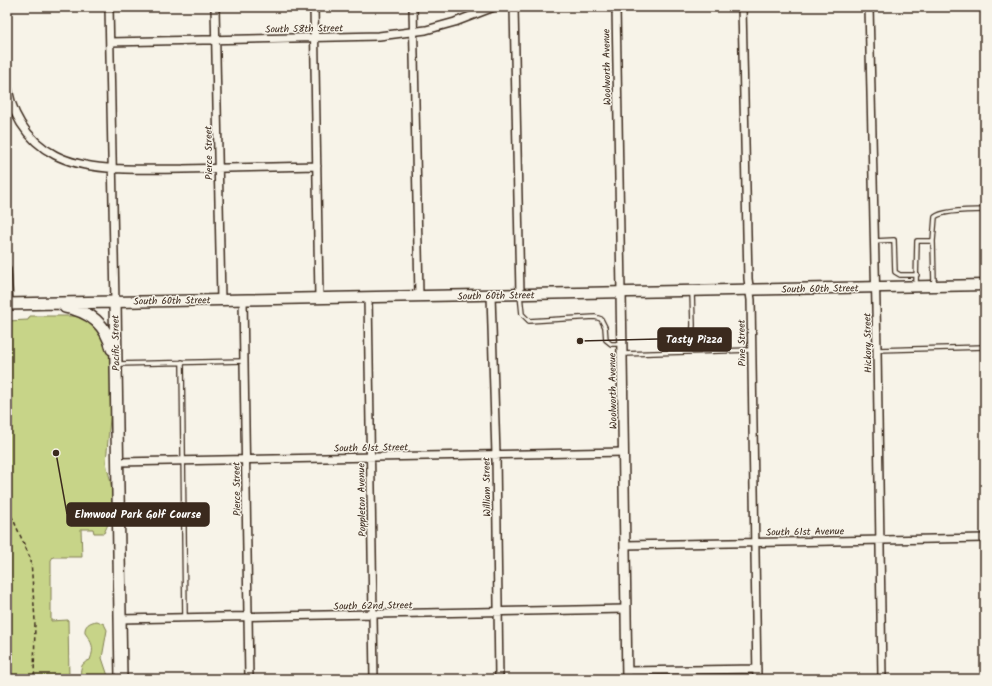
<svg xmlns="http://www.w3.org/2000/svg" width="992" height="686" font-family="Kalam,sans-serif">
  <rect width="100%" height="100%" fill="#f7f3e8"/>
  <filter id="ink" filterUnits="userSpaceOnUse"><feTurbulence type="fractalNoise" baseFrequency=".025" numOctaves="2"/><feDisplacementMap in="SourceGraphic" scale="8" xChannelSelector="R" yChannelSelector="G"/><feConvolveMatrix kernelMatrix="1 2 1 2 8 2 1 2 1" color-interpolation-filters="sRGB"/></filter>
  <g filter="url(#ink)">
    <path fill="#c7d488" stroke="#817f53" d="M30,316H83L100,330L109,349L112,397L106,462C107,470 110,476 111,484C114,500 112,518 104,533H94L93,529H81L82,557H53L51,560V621L68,620L69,679H7V321L28,320Z
      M97,621L104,624L107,630L102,658L109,679H81C80,670 80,663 90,660C95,647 92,643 85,633C84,625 90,622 97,621Z"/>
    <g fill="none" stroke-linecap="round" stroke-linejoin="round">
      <defs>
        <path id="service" d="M874,241L894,240L895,272L900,275H917
          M933,241L935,217C943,210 974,210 985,210
          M916,285L917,241H933L934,284
          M520,295L522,314L529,321L595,317L601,319L605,327L606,340L611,344H621
          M877,350L985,347
          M691,352L693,325L692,292
          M622,354L751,350
          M182,362L185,618
          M117,364L244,361"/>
        <path id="minor" d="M109,7L115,302
          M215,7L221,300
          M314,7L319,298
          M413,7L419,296
          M514,7L520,294
          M616,7L621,292
          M742,7L748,279L751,300L757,679
          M869,7L877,350L882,679
          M110,42L379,36L426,30L455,22L494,7
          M7,79C9,111 26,140 55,155C89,173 145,169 183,169C228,168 272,167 317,166
          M7,270L9,304
          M491,295L496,455L499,679
          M368,297L374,679
          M243,299L249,679
          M118,462L624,452
          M625,545L985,538
          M120,619L626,609
          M627,671L757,669"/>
        <path id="tertiary" d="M621,292L627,679"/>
        <path id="secondary" d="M115,302L985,285"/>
        <path id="primary" d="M7,304L115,302L121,679
          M65,307C90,311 106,324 112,349"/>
      </defs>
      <use href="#service" stroke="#3b2a1e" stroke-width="6"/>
      <use href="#minor" stroke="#3b2a1e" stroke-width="10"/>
      <use href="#tertiary" stroke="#3b2a1e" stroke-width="12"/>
      <use href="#secondary" stroke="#3b2a1e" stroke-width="13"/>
      <use href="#primary" stroke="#3b2a1e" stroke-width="14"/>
      <path stroke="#3b2a1e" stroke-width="1.5" stroke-dasharray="4 3" stroke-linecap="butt" d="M7,510L13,519L31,560L35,621L34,679"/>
      <use href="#service" stroke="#f7f3e8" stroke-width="3.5"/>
      <use href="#minor" stroke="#f7f3e8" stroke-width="7"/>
      <use href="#tertiary" stroke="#f7f3e8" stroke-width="9"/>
      <use href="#secondary" stroke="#f7f3e8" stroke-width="10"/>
      <use href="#primary" stroke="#f7f3e8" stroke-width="11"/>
    </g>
  </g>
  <g text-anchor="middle" stroke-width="3" stroke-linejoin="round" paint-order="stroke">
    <g font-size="10" fill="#3b2a1e" stroke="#f7f3e8">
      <text transform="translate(304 28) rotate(-1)" y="4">South 58th Street</text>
      <text transform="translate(606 67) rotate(-91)" y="4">Woolworth Avenue</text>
      <text transform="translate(208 153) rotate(-91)" y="4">Pierce Street</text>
      <text transform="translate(820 288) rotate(-1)" y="4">South 60th Street</text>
      <text transform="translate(496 295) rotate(-1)" y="4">South 60th Street</text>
      <text transform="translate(172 300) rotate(-1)" y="4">South 60th Street</text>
      <text transform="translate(115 343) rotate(-91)" y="4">Pacific Street</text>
      <text transform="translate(741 343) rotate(-91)" y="4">Pine Street</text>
      <text transform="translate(867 343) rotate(-91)" y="4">Hickory Street</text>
      <text transform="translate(612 391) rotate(-91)" y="4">Woolworth Avenue</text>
      <text transform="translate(371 447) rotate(-1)" y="4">South 61st Street</text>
      <text transform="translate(486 487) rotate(-91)" y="4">William Street</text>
      <text transform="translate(236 489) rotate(-91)" y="4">Pierce Street</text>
      <text transform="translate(361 500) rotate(-91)" y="4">Poppleton Avenue</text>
      <text transform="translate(805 531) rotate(-1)" y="4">South 61st Avenue</text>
      <text transform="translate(373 605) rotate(-1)" y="4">South 62nd Street</text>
    </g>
  </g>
  <path fill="none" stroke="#3b2a1e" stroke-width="1.5" d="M580 341L658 339M56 453L67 514"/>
  <g fill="#3b2a1e" stroke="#f7f3e8" stroke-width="1.5">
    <circle cx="580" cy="341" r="4"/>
    <circle cx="56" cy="453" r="4"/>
  </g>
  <g fill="#3b2a1e" stroke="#3b2a1e" stroke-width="1.5">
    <rect x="658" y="328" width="73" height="23" rx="4"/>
    <rect x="67" y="503" width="142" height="23" rx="4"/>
  </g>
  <g font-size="11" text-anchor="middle" font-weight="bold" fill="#fff">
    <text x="694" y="343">Tasty Pizza</text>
    <text x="138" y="518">Elmwood Park Golf Course</text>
  </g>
  <rect width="992" height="686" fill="none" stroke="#f7f3e8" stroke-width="24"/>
  <rect x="12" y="12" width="968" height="662" fill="none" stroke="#3b2a1e" stroke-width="1.5" filter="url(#ink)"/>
</svg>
